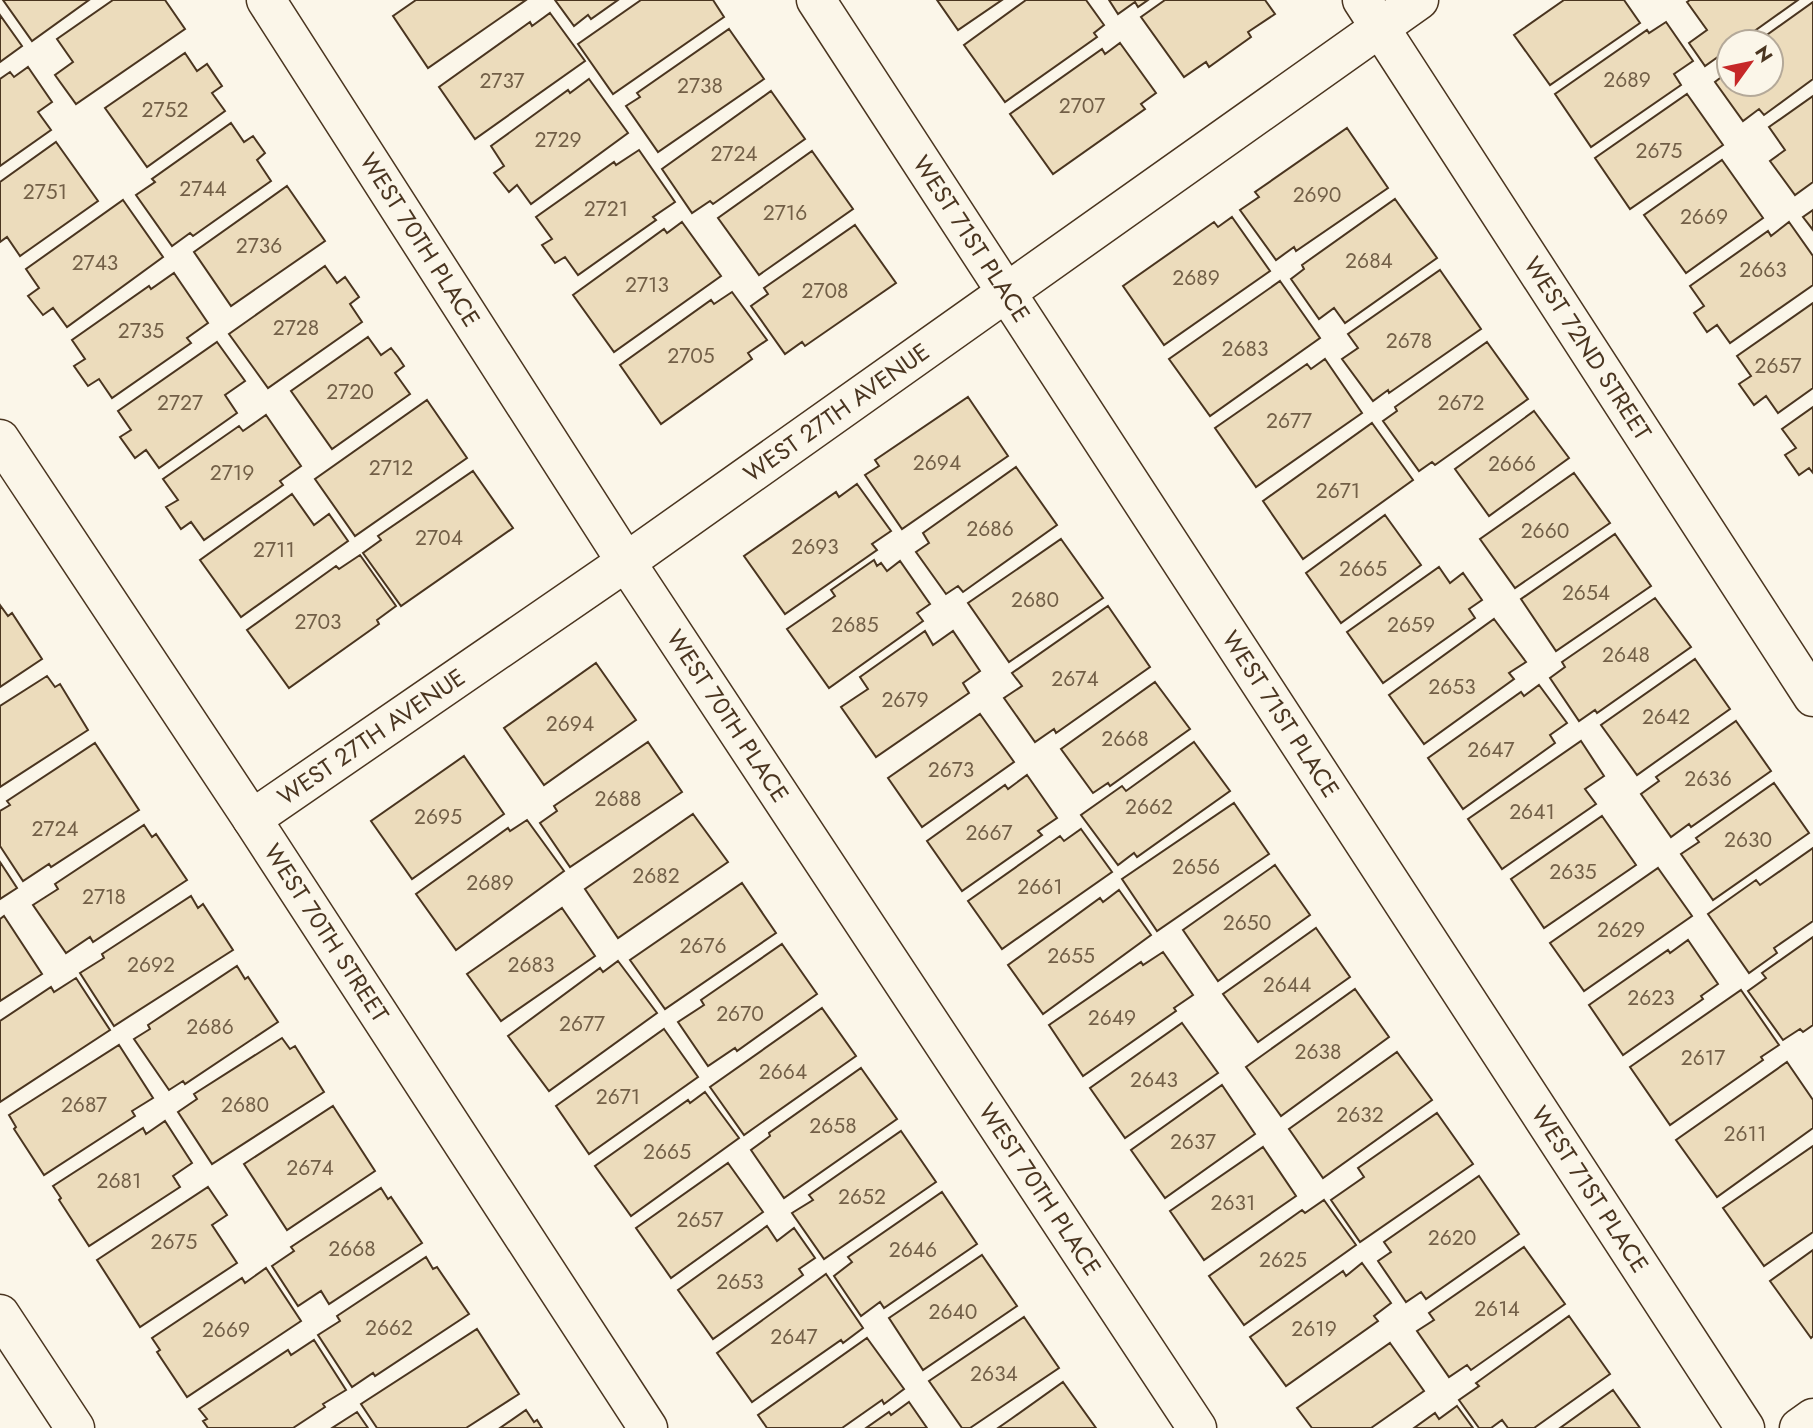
<svg xmlns="http://www.w3.org/2000/svg" width="1813" height="1428" font-family="Jost,sans-serif">
  <rect width="100%" height="100%" fill="#fbf6e9"/>
  <path fill="#ecdcbc" stroke="#4a3520" stroke-width="2" d="M3,0H89L32,41Z
    M113,0H165L185,29L76,104L55,75L73,62L57,39Z
    M416,0H526L428,68L393,16Z
    M555,0H618L591,19L588,15L574,26Z
    M641,0H713L724,17L613,94L578,44Z
    M937,0H1002L958,30Z
    M1026,0H1086L1104,25L1094,33L1097,37L1005,102L964,45Z
    M1109,0H1148L1138,7L1135,2L1118,14Z
    M1165,0H1265L1275,14L1248,32L1251,37L1209,67L1206,62L1184,77L1141,17Z
    M1564,0H1624L1640,23L1550,85L1514,35Z
    M1690,0H1798L1739,42H1729V49L1705,66L1689,43L1707,30L1687,2Z
    M1813,2V79L1764,115L1759,109L1743,121L1715,82L1729,71V84H1771V42H1757Z
    M550,13L585,61L475,139L439,87L530,22L532,26Z
    M0,15L22,46L0,62Z
    M1666,22L1693,61L1674,74L1681,85L1591,147L1555,94L1647,30L1649,33Z
    M729,29L764,79L658,152L626,106L640,97L637,93Z
    M1120,43L1156,93L1141,104L1145,109L1053,174L1010,114L1102,49L1105,54Z
    M185,53L197,71L207,64L222,86L212,93L225,111L147,167L105,108Z
    M28,67L52,102L38,112L51,130L0,166V79L10,72L14,77Z
    M589,79L628,133L531,204L517,185L509,192L494,173L504,166L491,146L568,90L570,93Z
    M771,91L805,139L713,204L710,201L692,213L662,169Z
    M1687,94L1723,145L1630,209L1595,158Z
    M1813,96V182L1795,195L1770,161L1785,150L1769,127Z
    M231,123L244,142L253,136L265,153L257,160L271,181L193,236L190,233L172,246L136,195L155,182L152,179Z
    M1347,128L1388,188L1296,251L1294,247L1276,260L1240,210L1259,197L1255,192Z
    M56,142L98,201L20,256L7,237L0,242V182Z
    M639,150L675,202L653,217L656,220L578,275L565,257L555,263L542,245L552,239L536,217L614,162L616,165Z
    M812,151L853,209L759,275L718,218Z
    M1722,160L1763,218L1686,273L1644,215Z
    M287,186L325,241L231,306L194,252Z
    M1395,199L1437,258L1345,323L1334,308L1319,319L1291,279L1304,269L1302,265Z
    M123,200L163,257L67,327L53,308L43,315L28,296L39,288L26,269Z
    M1813,210V230L1803,217Z
    M1232,217L1270,271L1164,345L1123,286L1214,222L1218,227Z
    M682,222L721,276L614,352L573,295L664,229L667,233Z
    M1789,222L1813,256V285L1730,343L1717,325L1707,332L1694,313L1704,306L1690,286L1768,231L1771,236Z
    M855,225L896,283L805,346L802,342L785,354L751,306L768,294L764,288Z
    M325,266L337,283L345,277L359,297L350,304L362,322L268,388L229,334Z
    M1440,270L1481,329L1389,393L1388,390L1373,401L1342,359L1358,348L1348,334Z
    M174,273L208,323L187,338L191,343L112,398L99,379L88,386L74,366L85,359L72,340L149,286L151,289Z
    M1280,281L1320,338L1210,416L1169,359Z
    M732,292L767,340L748,353L752,359L661,424L620,365L711,300L714,304Z
    M1813,303V388L1778,413L1766,396L1754,405L1739,384L1751,376L1737,356Z
    M368,337L381,355L391,348L398,357L404,366L395,373L410,394L332,449L291,391Z
    M217,342L245,381L225,395L237,413L159,468L146,450L135,458L120,437L131,430L118,411Z
    M1487,342L1528,399L1435,465L1432,462L1419,471L1383,421L1397,411L1395,407Z
    M1325,359L1362,413L1256,487L1215,428L1307,364L1311,369Z
    M968,397L1008,456L902,529L865,475L879,466L875,460Z
    M427,400L467,458L355,536L315,479Z
    M1813,407V473L1809,468L1799,475L1785,455L1796,448L1782,429Z
    M1534,411L1569,458L1489,516L1455,469Z
    M266,415L301,466L280,481L283,485L204,540L191,522L181,529L166,507L178,500L163,479L239,426L243,431Z
    M1372,423L1413,480L1303,559L1263,501Z
    M1016,467L1057,525L963,592L958,586L946,594L916,552L929,543L923,533Z
    M473,471L513,528L401,606L363,553L381,540L378,536Z
    M1574,473L1610,523L1515,588L1480,539Z
    M857,484L891,531L872,544L877,550L785,614L744,556L836,492L839,497Z
    M292,494L314,525L329,514L348,541L241,617L200,560Z
    M1385,515L1421,565L1341,623L1306,573Z
    M1615,534L1651,586L1556,651L1521,599Z
    M1061,539L1103,598L1009,662L968,603Z
    M360,555L396,606L377,620L379,624L289,688L247,630L336,566L339,569Z
    M874,560L877,566L881,563L887,571L900,561L930,604L917,613L923,621L829,688L787,629L835,596L831,590Z
    M1439,567L1450,583L1463,573L1482,600L1469,609L1475,618L1383,683L1347,632Z
    M1655,598L1691,647L1597,713L1595,710L1579,721L1550,678L1565,667L1562,662Z
    M0,605L8,616L12,613L42,659L0,687Z
    M1108,606L1150,667L1056,733L1054,729L1035,742L1004,698L1022,686L1012,673Z
    M1494,619L1526,662L1509,673L1514,679L1424,744L1389,695Z
    M925,631L933,645L953,631L980,671L963,683L969,693L876,757L841,707L868,689L860,677Z
    M1695,659L1730,709L1637,775L1601,725Z
    M596,663L636,720L544,785L504,728Z
    M47,676L55,687L60,684L88,730L0,787V706Z
    M1155,682L1190,729L1110,786L1108,783L1093,793L1061,749Z
    M1539,685L1567,723L1550,735L1555,743L1463,809L1428,758L1521,692L1524,696Z
    M980,714L1014,762L922,827L888,778Z
    M1736,721L1771,771L1691,827L1689,824L1671,837L1641,794L1659,781L1656,777Z
    M1581,741L1604,776L1585,789L1596,804L1502,869L1468,819Z
    M648,742L682,792L570,867L540,823L557,811L554,806Z
    M1194,742L1230,791L1137,857L1134,853L1118,865L1081,815L1122,786L1126,791Z
    M95,743L139,810L51,867L49,864L23,881L0,846V811L10,805L7,801Z
    M464,756L504,814L412,879L371,821Z
    M1027,775L1057,818L1038,831L1042,835L962,891L927,841L1005,785L1008,789Z
    M1774,783L1809,833L1713,900L1681,854L1699,842L1696,838Z
    M1234,803L1269,854L1157,931L1122,879Z
    M693,814L728,862L618,938L585,889Z
    M1602,816L1636,865L1544,928L1511,879Z
    M527,820L564,871L456,950L416,894L508,828L510,831Z
    M144,825L152,837L156,834L187,880L93,942L90,937L66,953L33,905L58,889L55,884Z
    M1081,829L1112,872L1002,949L968,901L1060,836L1064,841Z
    M1813,848V921L1774,948L1777,953L1749,973L1708,914L1756,880L1760,885Z
    M0,862L17,888L0,899Z
    M1275,865L1310,915L1218,981L1183,930Z
    M1658,868L1692,916L1584,991L1550,943Z
    M742,883L776,933L665,1009L630,960Z
    M1119,890L1151,935L1043,1014L1008,965L1100,898L1103,902Z
    M191,896L198,908L203,904L233,950L114,1026L80,973L104,958L102,954Z
    M562,908L595,956L501,1021L467,974Z
    M4,916L42,974L0,1001V919Z
    M1316,928L1350,977L1258,1042L1223,994Z
    M1813,937V1025L1803,1032L1800,1029L1783,1040L1748,991L1766,978L1762,973Z
    M1688,940L1718,984L1701,996L1703,999L1623,1055L1589,1005L1668,950L1670,953Z
    M782,944L817,994L737,1051L735,1048L708,1066L678,1022L704,1005L701,1000Z
    M1163,952L1193,995L1174,1008L1176,1011L1083,1076L1049,1025L1141,962L1143,965Z
    M618,961L657,1013L549,1091L508,1036L600,968L603,972Z
    M237,966L245,979L248,977L278,1022L185,1084L183,1081L169,1090L134,1039L150,1029L148,1025Z
    M76,978L110,1030L0,1102V1021L51,987L54,992Z
    M1355,989L1389,1037L1281,1116L1246,1067Z
    M1741,990L1779,1045L1761,1057L1763,1060L1670,1125L1630,1067Z
    M822,1008L856,1056L744,1135L710,1087Z
    M1182,1023L1218,1073L1125,1138L1090,1088Z
    M664,1029L698,1077L589,1154L556,1106Z
    M282,1038L290,1049L295,1046L324,1092L212,1164L178,1112L197,1099L194,1094Z
    M119,1045L153,1098L132,1111L135,1116L44,1175L14,1129L16,1127L9,1115Z
    M1397,1052L1432,1100L1323,1178L1289,1129Z
    M1787,1062L1813,1100V1128L1717,1197L1676,1140Z
    M861,1068L897,1119L784,1198L751,1150L770,1136L769,1133Z
    M1222,1085L1255,1134L1165,1198L1131,1150Z
    M705,1092L739,1138L631,1216L595,1166L688,1100L690,1103Z
    M333,1106L375,1171L287,1230L244,1164Z
    M1437,1113L1473,1164L1360,1242L1331,1200L1364,1177L1358,1168Z
    M165,1121L192,1163L173,1176L180,1187L89,1246L59,1200L61,1198L53,1186L143,1128L146,1134Z
    M901,1131L936,1182L824,1259L792,1213L813,1200L809,1195Z
    M1813,1146V1232L1764,1266L1723,1208Z
    M1263,1147L1296,1196L1204,1260L1170,1211Z
    M728,1163L763,1212L671,1278L636,1228Z
    M1479,1176L1519,1234L1426,1299L1421,1292L1406,1302L1378,1261L1391,1252L1384,1242Z
    M208,1187L227,1215L212,1225L237,1263L140,1327L97,1260Z
    M381,1188L388,1199L391,1197L422,1243L329,1304L321,1291L298,1306L272,1266L294,1251L291,1247Z
    M942,1192L977,1244L884,1308L880,1302L861,1316L834,1276L852,1262L848,1257Z
    M1324,1200L1356,1245L1244,1325L1209,1276L1302,1210L1305,1213Z
    M767,1226L777,1241L794,1228L815,1258L799,1269L803,1275L713,1339L678,1290Z
    M1524,1247L1565,1304L1471,1370L1467,1365L1449,1377L1417,1331L1434,1320L1429,1313Z
    M1813,1250V1336L1811,1338L1770,1281Z
    M982,1255L1017,1306L923,1370L889,1318Z
    M426,1257L433,1269L437,1267L469,1314L375,1376L373,1373L352,1387L318,1335L340,1321L337,1316Z
    M1362,1263L1391,1303L1374,1316L1378,1321L1286,1386L1250,1337L1343,1271L1346,1276Z
    M266,1268L301,1321L187,1397L157,1352L160,1350L152,1338L242,1278L245,1283Z
    M826,1274L863,1328L843,1343L841,1340L752,1402L717,1353Z
    M1569,1316L1610,1374L1534,1428H1508L1502,1420L1491,1428H1479L1459,1400L1479,1386L1476,1383Z
    M1024,1317L1059,1368L970,1428H962L929,1381Z
    M477,1329L519,1394L466,1428H377L361,1404Z
    M867,1338L904,1389L884,1404L882,1400L842,1428H767L758,1415Z
    M314,1340L346,1390L323,1404L325,1407L293,1428H208L203,1421L207,1419L199,1409L288,1350L291,1355Z
    M1390,1343L1424,1391L1371,1428H1312L1297,1408Z
    M1063,1382L1096,1428H998L1011,1419Z
    M1613,1390L1640,1428H1560Z
    M909,1402L927,1428H866L889,1412L891,1415Z
    M1457,1406L1473,1428H1414L1435,1413L1439,1419Z
    M526,1410L534,1422L537,1420L542,1428H500Z
    M357,1412L368,1428H332Z"/>
  <g fill="none" stroke-linecap="round" stroke-linejoin="round">
    <defs>
      <g id="street">
        <path id="s1" d="M266,0L626,562L1197,1428"/>
        <path id="s2" d="M816,0L1745,1428"/>
        <path id="s3" d="M1362,0L1813,697"/>
        <path id="s4" d="M0,439L252,819L648,1428"/>
        <path id="s5" d="M252,819L626,562L1419,0"/>
        <path d="M0,1314L75,1428"/>
        <path d="M1799,1428L1813,1418"/>
      </g>
    </defs>
    <use href="#street" stroke="#4a3520" stroke-width="41"/>
    <use href="#street" stroke="#fbf6e9" stroke-width="38"/>
  </g>
  <g text-anchor="middle" stroke-width="5" stroke-linejoin="round" paint-order="stroke">
    <g font-size="21" fill="#725f47">
      <text x="1627" y="87">2689</text>
      <text x="502" y="88">2737</text>
      <text x="700" y="93">2738</text>
      <text x="1082" y="113">2707</text>
      <text x="165" y="117">2752</text>
      <text x="558" y="147">2729</text>
      <text x="1659" y="158">2675</text>
      <text x="734" y="161">2724</text>
      <text x="203" y="196">2744</text>
      <text x="45" y="199">2751</text>
      <text x="1317" y="202">2690</text>
      <text x="606" y="216">2721</text>
      <text x="785" y="220">2716</text>
      <text x="1704" y="224">2669</text>
      <text x="259" y="253">2736</text>
      <text x="1369" y="268">2684</text>
      <text x="95" y="270">2743</text>
      <text x="1763" y="277">2663</text>
      <text x="1196" y="285">2689</text>
      <text x="647" y="292">2713</text>
      <text x="825" y="298">2708</text>
      <text x="296" y="335">2728</text>
      <text x="141" y="338">2735</text>
      <text x="1409" y="348">2678</text>
      <text x="1245" y="356">2683</text>
      <text x="691" y="363">2705</text>
      <text x="1778" y="373">2657</text>
      <text x="350" y="399">2720</text>
      <text x="180" y="410">2727</text>
      <text x="1461" y="410">2672</text>
      <text x="1289" y="428">2677</text>
      <text x="937" y="470">2694</text>
      <text x="1512" y="471">2666</text>
      <text x="391" y="475">2712</text>
      <text x="232" y="480">2719</text>
      <text x="1338" y="498">2671</text>
      <text x="990" y="536">2686</text>
      <text x="1545" y="538">2660</text>
      <text x="439" y="545">2704</text>
      <text x="815" y="554">2693</text>
      <text x="274" y="557">2711</text>
      <text x="1363" y="576">2665</text>
      <text x="1586" y="600">2654</text>
      <text x="1035" y="607">2680</text>
      <text x="318" y="629">2703</text>
      <text x="855" y="632">2685</text>
      <text x="1411" y="632">2659</text>
      <text x="1626" y="662">2648</text>
      <text x="1075" y="686">2674</text>
      <text x="1452" y="694">2653</text>
      <text x="905" y="707">2679</text>
      <text x="1666" y="724">2642</text>
      <text x="570" y="731">2694</text>
      <text x="1125" y="746">2668</text>
      <text x="1491" y="757">2647</text>
      <text x="951" y="777">2673</text>
      <text x="1708" y="786">2636</text>
      <text x="618" y="806">2688</text>
      <text x="1149" y="814">2662</text>
      <text x="1532" y="819">2641</text>
      <text x="438" y="824">2695</text>
      <text x="55" y="836">2724</text>
      <text x="989" y="840">2667</text>
      <text x="1748" y="847">2630</text>
      <text x="1196" y="874">2656</text>
      <text x="1573" y="879">2635</text>
      <text x="656" y="883">2682</text>
      <text x="490" y="890">2689</text>
      <text x="1040" y="894">2661</text>
      <text x="104" y="904">2718</text>
      <text x="1247" y="930">2650</text>
      <text x="1621" y="937">2629</text>
      <text x="703" y="953">2676</text>
      <text x="1071" y="963">2655</text>
      <text x="151" y="972">2692</text>
      <text x="531" y="972">2683</text>
      <text x="1287" y="992">2644</text>
      <text x="1651" y="1005">2623</text>
      <text x="740" y="1021">2670</text>
      <text x="1112" y="1025">2649</text>
      <text x="582" y="1031">2677</text>
      <text x="210" y="1034">2686</text>
      <text x="1318" y="1059">2638</text>
      <text x="1703" y="1065">2617</text>
      <text x="783" y="1079">2664</text>
      <text x="1154" y="1087">2643</text>
      <text x="618" y="1104">2671</text>
      <text x="84" y="1112">2687</text>
      <text x="245" y="1112">2680</text>
      <text x="1360" y="1122">2632</text>
      <text x="833" y="1133">2658</text>
      <text x="1745" y="1141">2611</text>
      <text x="1193" y="1149">2637</text>
      <text x="667" y="1159">2665</text>
      <text x="310" y="1175">2674</text>
      <text x="119" y="1188">2681</text>
      <text x="862" y="1204">2652</text>
      <text x="1233" y="1210">2631</text>
      <text x="700" y="1227">2657</text>
      <text x="1452" y="1245">2620</text>
      <text x="174" y="1249">2675</text>
      <text x="352" y="1256">2668</text>
      <text x="913" y="1257">2646</text>
      <text x="1283" y="1267">2625</text>
      <text x="740" y="1289">2653</text>
      <text x="1497" y="1316">2614</text>
      <text x="953" y="1319">2640</text>
      <text x="389" y="1335">2662</text>
      <text x="1314" y="1336">2619</text>
      <text x="226" y="1337">2669</text>
      <text x="794" y="1344">2647</text>
      <text x="994" y="1381">2634</text>
    </g>
    <g font-size="24" fill="#4a3520" stroke="#fbf6e9">
      <text dy="8" stroke="none"><textPath href="#s2" startOffset="285">WEST 71ST PLACE</textPath></text>
      <text dy="8" stroke="none"><textPath href="#s1" startOffset="285">WEST 70TH PLACE</textPath></text>
      <text dy="8" stroke="none"><textPath href="#s3" startOffset="415">WEST 72ND STREET</textPath></text>
      <text dy="8" stroke="none"><textPath href="#s5" startOffset="712">WEST 27TH AVENUE</textPath></text>
      <text dy="8" stroke="none"><textPath href="#s2" startOffset="852">WEST 71ST PLACE</textPath></text>
      <text dy="8" stroke="none"><textPath href="#s1" startOffset="852">WEST 70TH PLACE</textPath></text>
      <text dy="8" stroke="none"><textPath href="#s5" startOffset="145">WEST 27TH AVENUE</textPath></text>
      <text dy="8" stroke="none"><textPath href="#s4" startOffset="592">WEST 70TH STREET</textPath></text>
      <text dy="8" stroke="none"><textPath href="#s2" startOffset="1419">WEST 71ST PLACE</textPath></text>
      <text dy="8" stroke="none"><textPath href="#s1" startOffset="1419">WEST 70TH PLACE</textPath></text>
    </g>
  </g>
  <g transform="translate(1750 63) rotate(57)"><circle r="33" fill="#fbf6e9" stroke="#b4a999" stroke-width="2"/>
  <path d="M0-5L12 26L0 18L-12 26Z" fill="#c62828"/>
  <text y="-10" font-size="19" font-weight="bold" text-anchor="middle" fill="#4a3520">N</text>
  </g>
</svg>
